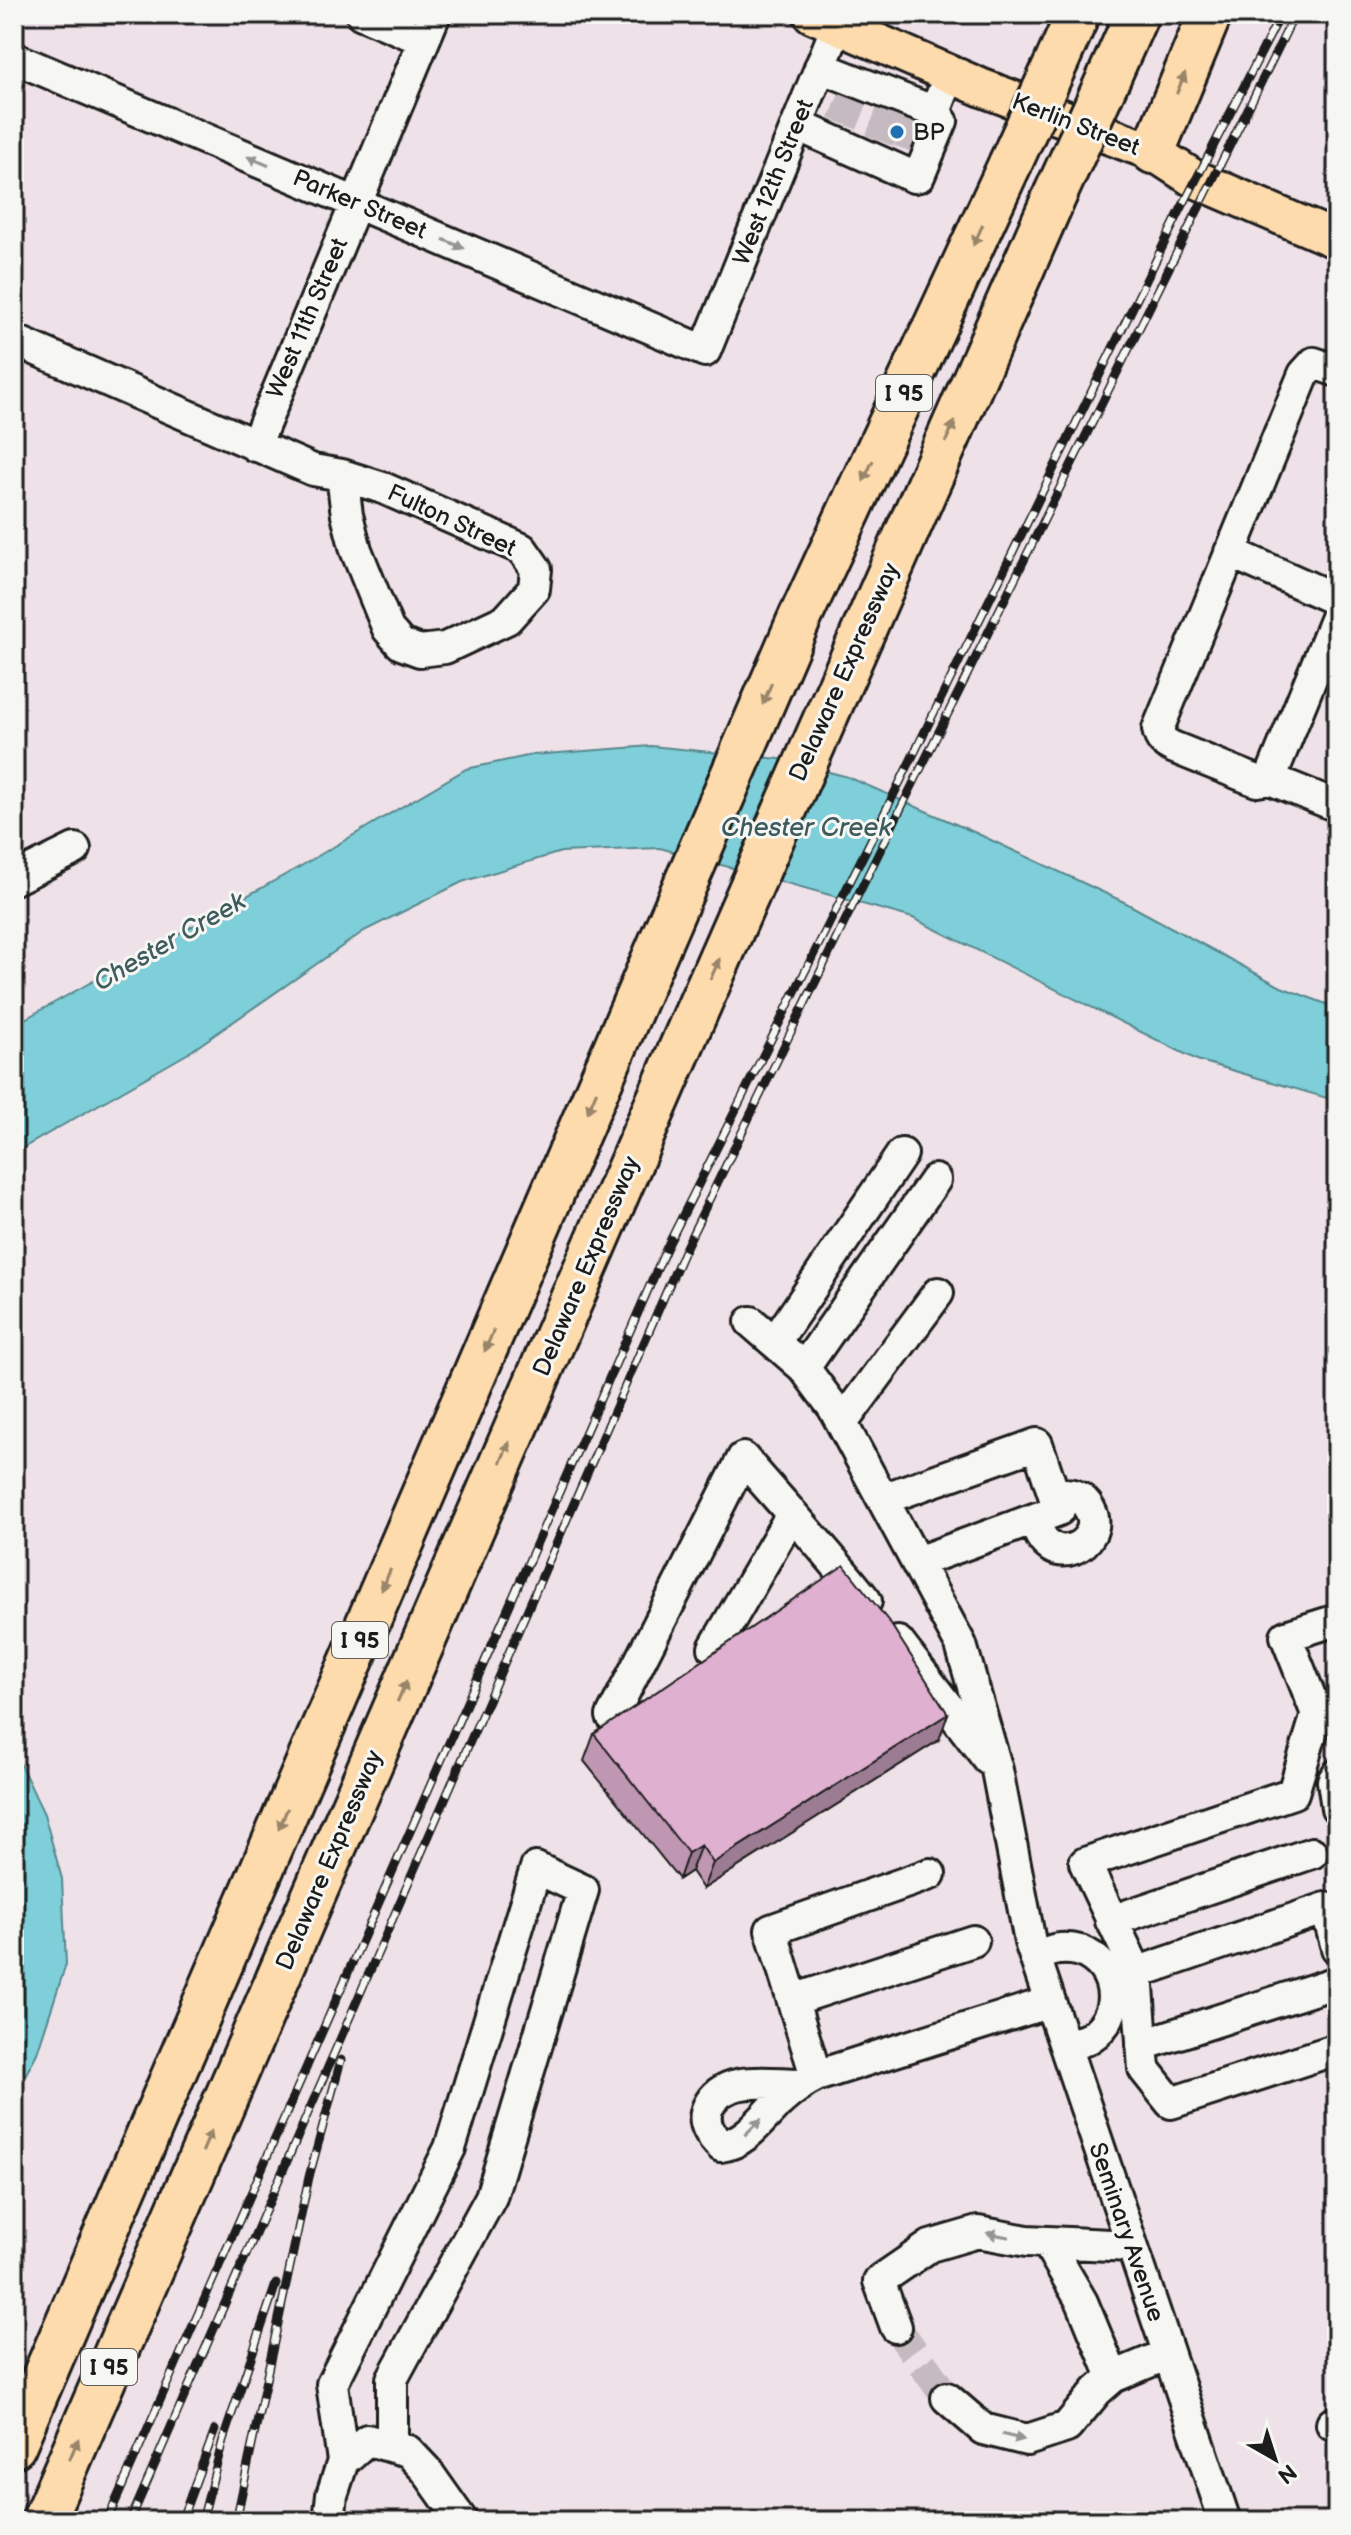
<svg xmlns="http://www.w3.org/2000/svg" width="1351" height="2535" font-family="'Balsamiq Sans',sans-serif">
  <rect width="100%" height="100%" fill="#efe1e8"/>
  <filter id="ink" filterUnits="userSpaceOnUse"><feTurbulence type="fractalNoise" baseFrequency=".0125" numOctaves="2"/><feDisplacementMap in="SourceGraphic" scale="16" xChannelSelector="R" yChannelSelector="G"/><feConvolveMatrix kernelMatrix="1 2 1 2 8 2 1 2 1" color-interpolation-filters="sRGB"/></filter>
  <g filter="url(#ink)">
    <path fill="#7ecfd9" stroke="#57878d" stroke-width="2" d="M651,746L780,759L848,777L976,833L1126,903L1281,987L1337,1008V1101L1197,1060L913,918L660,848L561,852L462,882L364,931L187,1054L14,1153V1025L301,866L466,769L532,755Z
      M14,1751L44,1814L62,1879L66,1964L37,2053L14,2097Z"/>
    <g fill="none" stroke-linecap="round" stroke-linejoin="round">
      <path stroke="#c5babf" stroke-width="30" stroke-dasharray="30 15" stroke-linecap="butt" d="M843,124L855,94
        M880,141L892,110
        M909,151L919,122
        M896,2327L947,2398"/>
      <defs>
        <path id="minor" d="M362,14L424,40
          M14,58L705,351L842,14
          M820,67L935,112
          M797,125L914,177L919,176L942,121L935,112L950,74
          M14,340L313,470L342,475L383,488L522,549L536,569L534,589L507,619L445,648L420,651L401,644L388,629L356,550L347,515L342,475
          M1337,371L1314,363L1304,374L1158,729C1160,740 1164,743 1175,748L1257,781L1270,779L1337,806
          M255,446L435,14
          M1230,552L1337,600
          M1270,779L1337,615
          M14,879L75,849
          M751,1322L804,1368L833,1407L961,1645L997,1770L1030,1942L1225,2521
          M775,1342L902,1154
          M804,1368L935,1180
          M842,1423L938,1293
          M883,1499L1037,1444L1059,1510L917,1562
          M1035,1519C1046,1577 1108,1543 1090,1510C1082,1494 1070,1493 1054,1494
          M1337,1620L1286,1636L1317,1714L1337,1706
          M898,1642L988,1759
          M714,1648L792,1514
          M1317,1714L1293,1793L1085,1863L1137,1973L1144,2069L1171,2103L1337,2049
          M612,1716L743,1458C784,1506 827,1551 866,1601
          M1337,1775L1333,1781L1337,1808
          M930,1874L771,1930L816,2076L1050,2002
          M1111,1921L1312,1853
          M1037,1957C1044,1954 1052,1949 1060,1949C1112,1945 1133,2011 1089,2038C1083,2042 1073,2043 1065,2045
          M1112,1981L1326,1908L1337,1948
          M793,2000L973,1941
          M1142,2045L1337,1982
          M799,2084C770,2084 723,2074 708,2107C701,2122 710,2135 721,2146C746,2143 762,2118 780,2101C791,2091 802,2083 816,2076
          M1047,2242L1082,2302L1113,2377
          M896,2327L879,2281L930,2246L978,2232L1027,2241L1131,2246
          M947,2398L983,2429L1027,2440L1067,2427L1097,2391L1113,2377L1168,2354
          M1332,2424L1337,2422
          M343,2461L367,2440L408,2451L426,2470L462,2521
          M329,2521L332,2495L343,2461L332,2384L450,2148L536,1868L583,1890L491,2197L392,2379V2447"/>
        <path id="major" d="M812,14L980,87L1153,152L1193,178L1337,240"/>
        <path id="highway" d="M1058,59L1078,14
          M1109,77L1137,14
          M1153,152L1210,14
          M14,2446L798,622L1010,164
          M43,2521L684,1040L1055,195"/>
      </defs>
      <use href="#minor" stroke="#1c1c1c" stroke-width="36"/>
      <use href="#major" stroke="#1c1c1c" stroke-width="42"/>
      <use href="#highway" stroke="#1c1c1c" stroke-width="48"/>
      <use href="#minor" stroke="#f6f6f2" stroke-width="30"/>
      <use href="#major" stroke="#fedbac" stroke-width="36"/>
      <use href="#highway" stroke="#fedbac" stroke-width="42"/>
      <defs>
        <path id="rail" d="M107,2521L666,1249L902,778L1179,213L1281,14
          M130,2521L684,1251L849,913L1295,14
          M181,2521L215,2430
          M202,2521L223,2440L276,2284
          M236,2521L309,2177L341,2060"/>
      </defs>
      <use href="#rail" stroke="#1c1c1c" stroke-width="9"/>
      <use href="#rail" stroke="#f6f6f2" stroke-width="6" stroke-dasharray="18" stroke-linecap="butt"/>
      <defs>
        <path id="highway-bridge" d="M1010,164L1058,59
          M1055,195L1109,77"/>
      </defs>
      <use href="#highway-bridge" stroke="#1c1c1c" stroke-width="48" stroke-linecap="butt"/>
      <use href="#highway-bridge" stroke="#fedbac" stroke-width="42"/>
    </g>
    <path fill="#c097b3" stroke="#1c1c1c" stroke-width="2" d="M594,1734L939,1740L703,1889L691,1871L679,1879L584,1761Z"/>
    <path fill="#9c7b92" stroke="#1c1c1c" stroke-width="2" d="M948,1714L939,1740L703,1889L713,1863Z
      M701,1845L691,1871L679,1879L688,1853Z"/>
    <path fill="#dfb0d0" stroke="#1c1c1c" stroke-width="2" d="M844,1565L890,1623L948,1714L713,1863L701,1845L688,1853L594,1734Z"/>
    <defs><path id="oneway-solid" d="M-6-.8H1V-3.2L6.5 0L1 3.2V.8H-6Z" transform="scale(2)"/></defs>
    <g fill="#98856b">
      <use href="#oneway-solid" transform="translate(1181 83) rotate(-68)"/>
      <use href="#oneway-solid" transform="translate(978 235) rotate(115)"/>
      <use href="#oneway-solid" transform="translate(950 432) rotate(-66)"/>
      <use href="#oneway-solid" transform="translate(868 471) rotate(115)"/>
      <use href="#oneway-solid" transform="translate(767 694) rotate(113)"/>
      <use href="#oneway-solid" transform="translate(715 969) rotate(-66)"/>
      <use href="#oneway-solid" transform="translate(592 1102) rotate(113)"/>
      <use href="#oneway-solid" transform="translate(489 1341) rotate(113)"/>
      <use href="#oneway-solid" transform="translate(505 1452) rotate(-67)"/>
      <use href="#oneway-solid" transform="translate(386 1580) rotate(113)"/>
      <use href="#oneway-solid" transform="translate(402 1691) rotate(-67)"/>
      <use href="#oneway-solid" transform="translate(283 1819) rotate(113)"/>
      <use href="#oneway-solid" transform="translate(207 2141) rotate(-67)"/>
      <use href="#oneway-solid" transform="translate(74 2449) rotate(-67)"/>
    </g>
    <g fill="#949492">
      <use href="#oneway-solid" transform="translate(258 161) rotate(-157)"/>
      <use href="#oneway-solid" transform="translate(454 244) rotate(23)"/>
      <use href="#oneway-solid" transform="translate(753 2127) rotate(-44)"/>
      <use href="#oneway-solid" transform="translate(998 2235) rotate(-169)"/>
      <use href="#oneway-solid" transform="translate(1013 2437) rotate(14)"/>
    </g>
  </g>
  <circle fill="#1f6fb2" stroke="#f6f6f2" stroke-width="3" cx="897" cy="132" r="8"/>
  <g text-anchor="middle" stroke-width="6" stroke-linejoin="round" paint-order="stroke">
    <g fill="#f6f6f2" stroke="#5d5d5c" stroke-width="2">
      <rect x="876" y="375" width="56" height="36" rx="6"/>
      <rect x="332" y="1622" width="56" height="36" rx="6"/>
      <rect x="81" y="2349" width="56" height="36" rx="6"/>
    </g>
    <g font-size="22" font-weight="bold" fill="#1c1c1c">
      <text x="904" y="401">I 95</text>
      <text x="360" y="1648">I 95</text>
      <text x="109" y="2375">I 95</text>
    </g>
    <g font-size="24" fill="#1c1c1c" stroke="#f6f6f2">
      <text transform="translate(1076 124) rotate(21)" y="8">Kerlin Street</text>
      <text transform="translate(773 182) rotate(-68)" y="8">West 12th Street</text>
      <text transform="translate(360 204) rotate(23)" y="8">Parker Street</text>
      <text transform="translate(307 318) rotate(-67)" y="8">West 11th Street</text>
      <text transform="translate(452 520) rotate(25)" y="8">Fulton Street</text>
      <text transform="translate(844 672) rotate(-66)" y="8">Delaware Expressway</text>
      <text transform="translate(586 1266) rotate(-67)" y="8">Delaware Expressway</text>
      <text transform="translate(329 1860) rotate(-67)" y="8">Delaware Expressway</text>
      <text transform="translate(1127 2232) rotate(71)" y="8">Seminary Avenue</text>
    </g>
    <g font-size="24" fill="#1c1c1c" stroke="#f6f6f2" text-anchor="start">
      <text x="913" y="140">BP</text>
    </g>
    <g font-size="26" font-style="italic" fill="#3e5b5e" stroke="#f6f6f2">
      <text x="806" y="836">Chester Creek</text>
      <text transform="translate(169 941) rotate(-30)" y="9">Chester Creek</text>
    </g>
  </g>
  <rect width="1351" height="2535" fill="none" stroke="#f6f6f2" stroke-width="48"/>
  <rect x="24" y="24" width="1303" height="2487" fill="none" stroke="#1c1c1c" stroke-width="3" filter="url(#ink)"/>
  <g transform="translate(1275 2459) rotate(141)" stroke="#f6f6f2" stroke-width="6" paint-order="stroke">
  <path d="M0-6L14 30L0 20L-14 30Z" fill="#1c1c1c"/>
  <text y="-12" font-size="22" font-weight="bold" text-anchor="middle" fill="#1c1c1c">N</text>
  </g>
</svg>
